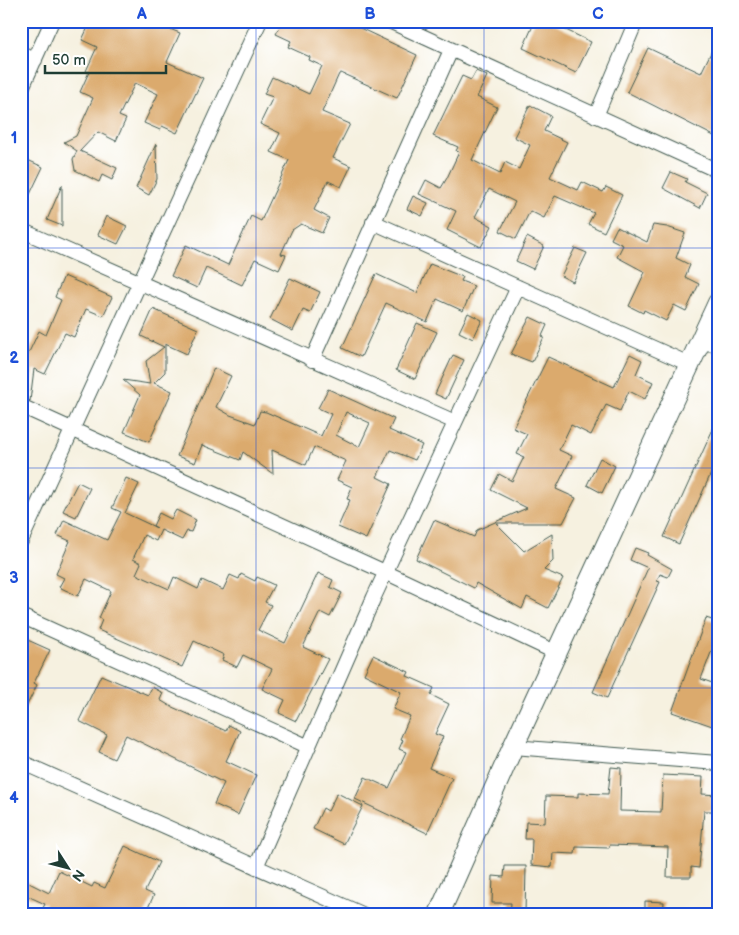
<svg xmlns="http://www.w3.org/2000/svg" width="739" height="935" font-family="'Balsamiq Sans',sans-serif">
  <rect width="100%" height="100%" fill="#fff"/>
  <filter id="ink" filterUnits="userSpaceOnUse"><feTurbulence type="fractalNoise" baseFrequency=".02" numOctaves="2"/><feDisplacementMap in="SourceGraphic" scale="10" xChannelSelector="R" yChannelSelector="G"/><feConvolveMatrix kernelMatrix="1 2 1 2 8 2 1 2 1" color-interpolation-filters="sRGB"/></filter>
  <filter id="wash" filterUnits="userSpaceOnUse"><feTurbulence type="fractalNoise" baseFrequency=".0096" numOctaves="4" result="noise"/><feDisplacementMap in="SourceGraphic" scale="20" xChannelSelector="R" yChannelSelector="G"/><feGaussianBlur stdDeviation="1.12" result="paint"/><feColorMatrix in="noise" values="0 0 0 0 0 0 0 0 0 0 0 0 0 0 0 0 0 1.4 0 .05"/><feComposite in="paint" operator="in"/></filter>
  <g filter="url(#wash)">
    <rect width="100%" height="100%" fill="#f6f1e0"/>
    <g id="blocks">
      <path fill="#dbaa6d" fill-rule="evenodd" d="M91,21H170L167,28L180,33L167,62L203,78L177,133L162,126L160,130L144,123L158,94L135,83L119,116L126,119L116,141L98,132L80,151L117,168L112,180L102,175L99,182L75,170L73,159L77,151L64,142L76,136L93,98L80,92L89,72L86,71L97,47L82,40Z
        M283,21H345L417,55L397,98L341,73L339,74L322,112L350,124L333,158L351,166L341,187L328,181L314,210L329,218L322,233L301,224L292,230L281,254L286,255L279,270L255,259L242,285L206,268L197,288L171,276L186,245L228,265L251,216L261,221L289,160L271,152L280,133L260,124L273,97L264,94L272,77L309,94L322,66L309,60L310,57L288,47L291,41L276,34Z
        M535,21H547L591,42L576,73L523,48Z
        M718,38V138L627,92L648,48L701,73Z
        M476,71L487,76L477,97L497,107L472,160L500,174L505,162L519,169L530,145L514,137L530,105L551,116L544,131L567,142L550,177L578,190L582,182L603,192L606,187L622,195L604,232L588,224L594,213L555,196L544,218L530,211L516,239L500,231L515,202L489,189L475,217L492,226L481,247L447,230L456,211L419,194L426,180L441,188L447,178L459,152L456,151L458,147L433,136L462,76L471,80Z
        M156,144L157,179L149,195L136,188Z
        M21,157L43,167L21,213Z
        M671,172L687,179L685,182L707,193L700,208L663,188Z
        M62,185V226L47,220Z
        M413,196L428,203L422,216L407,209Z
        M106,216L127,226L118,244L98,235Z
        M653,225L667,227L685,233L676,258L690,265L685,277L699,284L686,311L674,305L666,321L644,310L643,313L629,306L645,272L617,257L623,245L611,239L617,227L647,242Z
        M527,237L544,246L533,269L516,261Z
        M575,248L587,253L573,282L561,276Z
        M430,264L463,277L461,281L474,286L463,311L437,299L427,322L386,303L361,357L342,348L376,274L417,293Z
        M64,276L112,297L103,316L86,309L74,337L65,333L45,374L34,369L30,401L21,397V369L39,331L46,335L61,300L55,297Z
        M290,278L320,292L310,313L303,310L293,331L270,319Z
        M153,309L198,329L187,354L165,344V372L154,383L172,391L149,442L124,432L140,395L123,380L150,384L146,361L164,347L141,336Z
        M468,313L482,320L473,339L459,332Z
        M530,317L547,325L542,336L544,337L532,362L511,354Z
        M417,323L437,332L415,379L396,370Z
        M630,354L642,360L636,374L653,382L645,399L629,391L620,411L606,405L591,435L571,425L559,450L572,456L556,489L576,498L563,523H496L524,551L552,534L553,561L544,570L563,578L548,608L527,597L522,609L476,583L474,588L416,559L434,520L474,537L477,530L527,508L491,490L499,474L512,481L524,457L517,454L527,434L513,428L548,357L614,387Z
        M453,355L464,360L446,399L435,394Z
        M214,368L231,376L216,407L230,415L255,424L260,411L266,412L321,436L331,414L318,408L328,389L394,419L389,430L422,445L415,460L390,450L377,477L391,484L366,539L338,527L350,500L347,499L352,487L337,480L346,461L314,447L306,465L272,450L273,474L243,452L240,460L202,445L195,463L177,456ZM346,412L370,423L359,447L336,435Z
        M718,418V458L679,544L664,537Z
        M600,458L615,466L602,493L587,485Z
        M126,478L139,484L125,513L157,528L153,526L159,513L171,519L176,510L196,520L191,532L187,531L182,540L161,530L156,541L144,535L133,559L141,563L136,574L169,589L174,577L198,589L202,580L223,590L230,575L239,579L241,574L255,581L257,577L274,585L265,602L271,605L258,630L285,643L318,573L333,580L330,587L342,593L330,617L320,612L303,647L328,659L296,721L279,713L285,700L262,689L272,669L243,655L237,667L222,660L224,655L194,641L182,667L98,630L102,620L99,618L111,591L86,579L78,596L59,587L64,578L56,574L70,541L57,535L64,520L107,540L121,512L112,508Z
        M78,482L90,488L76,517L63,511Z
        M635,548L648,553L647,555L672,569L668,577L660,574L657,581L660,582L607,698L593,692L648,568L630,560Z
        M706,618L718,622V634L701,679L718,685V728L672,712Z
        M21,637L50,650L34,683L37,685L21,717Z
        M373,655L409,672L407,676L434,688L431,695L449,704L435,734L443,737L429,768L452,778L427,833L355,799L365,777L389,788L406,752L399,749L403,740L400,739L410,716L393,709L401,692L364,674Z
        M101,675L148,695L152,687L163,693L160,700L170,706L226,731L229,725L240,731L226,761L256,775L238,815L214,804L224,783L126,735L114,759L99,752L107,735L79,721Z
        M611,767L621,768L620,811L661,812L663,775L703,777L702,794L718,795V811H704L699,868L691,867V877H667L668,847L610,845L609,848L576,847L575,854L553,853L552,867L531,865L532,839H525L526,822L545,823L546,796L578,797V793L608,794Z
        M337,793L363,806L344,844L313,829L323,808L328,811Z
        M125,846L159,862L145,891L154,895L145,914H40L45,904L21,893V879L49,893L59,871L92,887L94,883L105,888Z
        M505,866H526L525,914H510L511,903H492L493,876L504,877Z
        M645,901L664,902L663,914H645Z"/>
    </g>
  </g>
  <g filter="url(#ink)">
    <use href="#blocks" fill-opacity="0" stroke="#3f584e" stroke-width="1"/>
    <g fill="none" stroke-linecap="round" stroke-linejoin="round">
      <defs>
        <path id="street" d="M389,21L718,171
          M21,54L35,60
          M21,90L52,21
          M596,116L636,21
          M373,222L689,364
          M21,230L455,422
          M699,343L718,344
          M312,360L451,50
          M21,406L385,572L557,653
          M21,541L260,21
          M21,616L307,746
          M513,747L718,763
          M21,762L362,914
          M256,867L374,597L518,287"/>
        <path id="secondary" d="M439,914L513,747L718,303"/>
      </defs>
      <use href="#street" stroke="#3f584e" stroke-width="16"/>
      <use href="#secondary" stroke="#3f584e" stroke-width="22"/>
      <use href="#street" stroke="#fff" stroke-width="14"/>
      <use href="#secondary" stroke="#fff" stroke-width="20"/>
    </g>
  </g>
  <path fill="none" stroke="#1d4ed8" stroke-width="1" stroke-opacity="0.55" d="M256,21V914M484,21V914M21,248H718M21,468H718M21,688H718"/>
  <rect width="739" height="935" fill="none" stroke="#fff" stroke-width="55"/>
  <g transform="translate(68 868) rotate(126)" stroke="#ffffff" stroke-width="4" paint-order="stroke">
  <path d="M0-4L9 19L0 12L-9 19Z" fill="#1f3d34"/>
  <text y="-8" font-size="14" font-weight="bold" text-anchor="middle" fill="#1f3d34">N</text>
  </g>
  <path d="M45 65v8h121v-8" fill="none" stroke="#1f3d34" stroke-width="2.5"/>
  <text x="52" y="65" font-size="15" fill="#1f3d34" stroke="#ffffff" stroke-width="4" paint-order="stroke">50 m</text>
  <rect x="28" y="28" width="684" height="880" fill="none" stroke="#1d4ed8" stroke-width="2"/>
  <g font-size="16" text-anchor="middle" font-weight="bold" fill="#1d4ed8">
    <text x="142" y="19">A</text>
    <text x="370" y="19">B</text>
    <text x="598" y="19">C</text>
    <text x="14" y="143">1</text>
    <text x="14" y="363">2</text>
    <text x="14" y="583">3</text>
    <text x="14" y="803">4</text>
  </g>
</svg>
